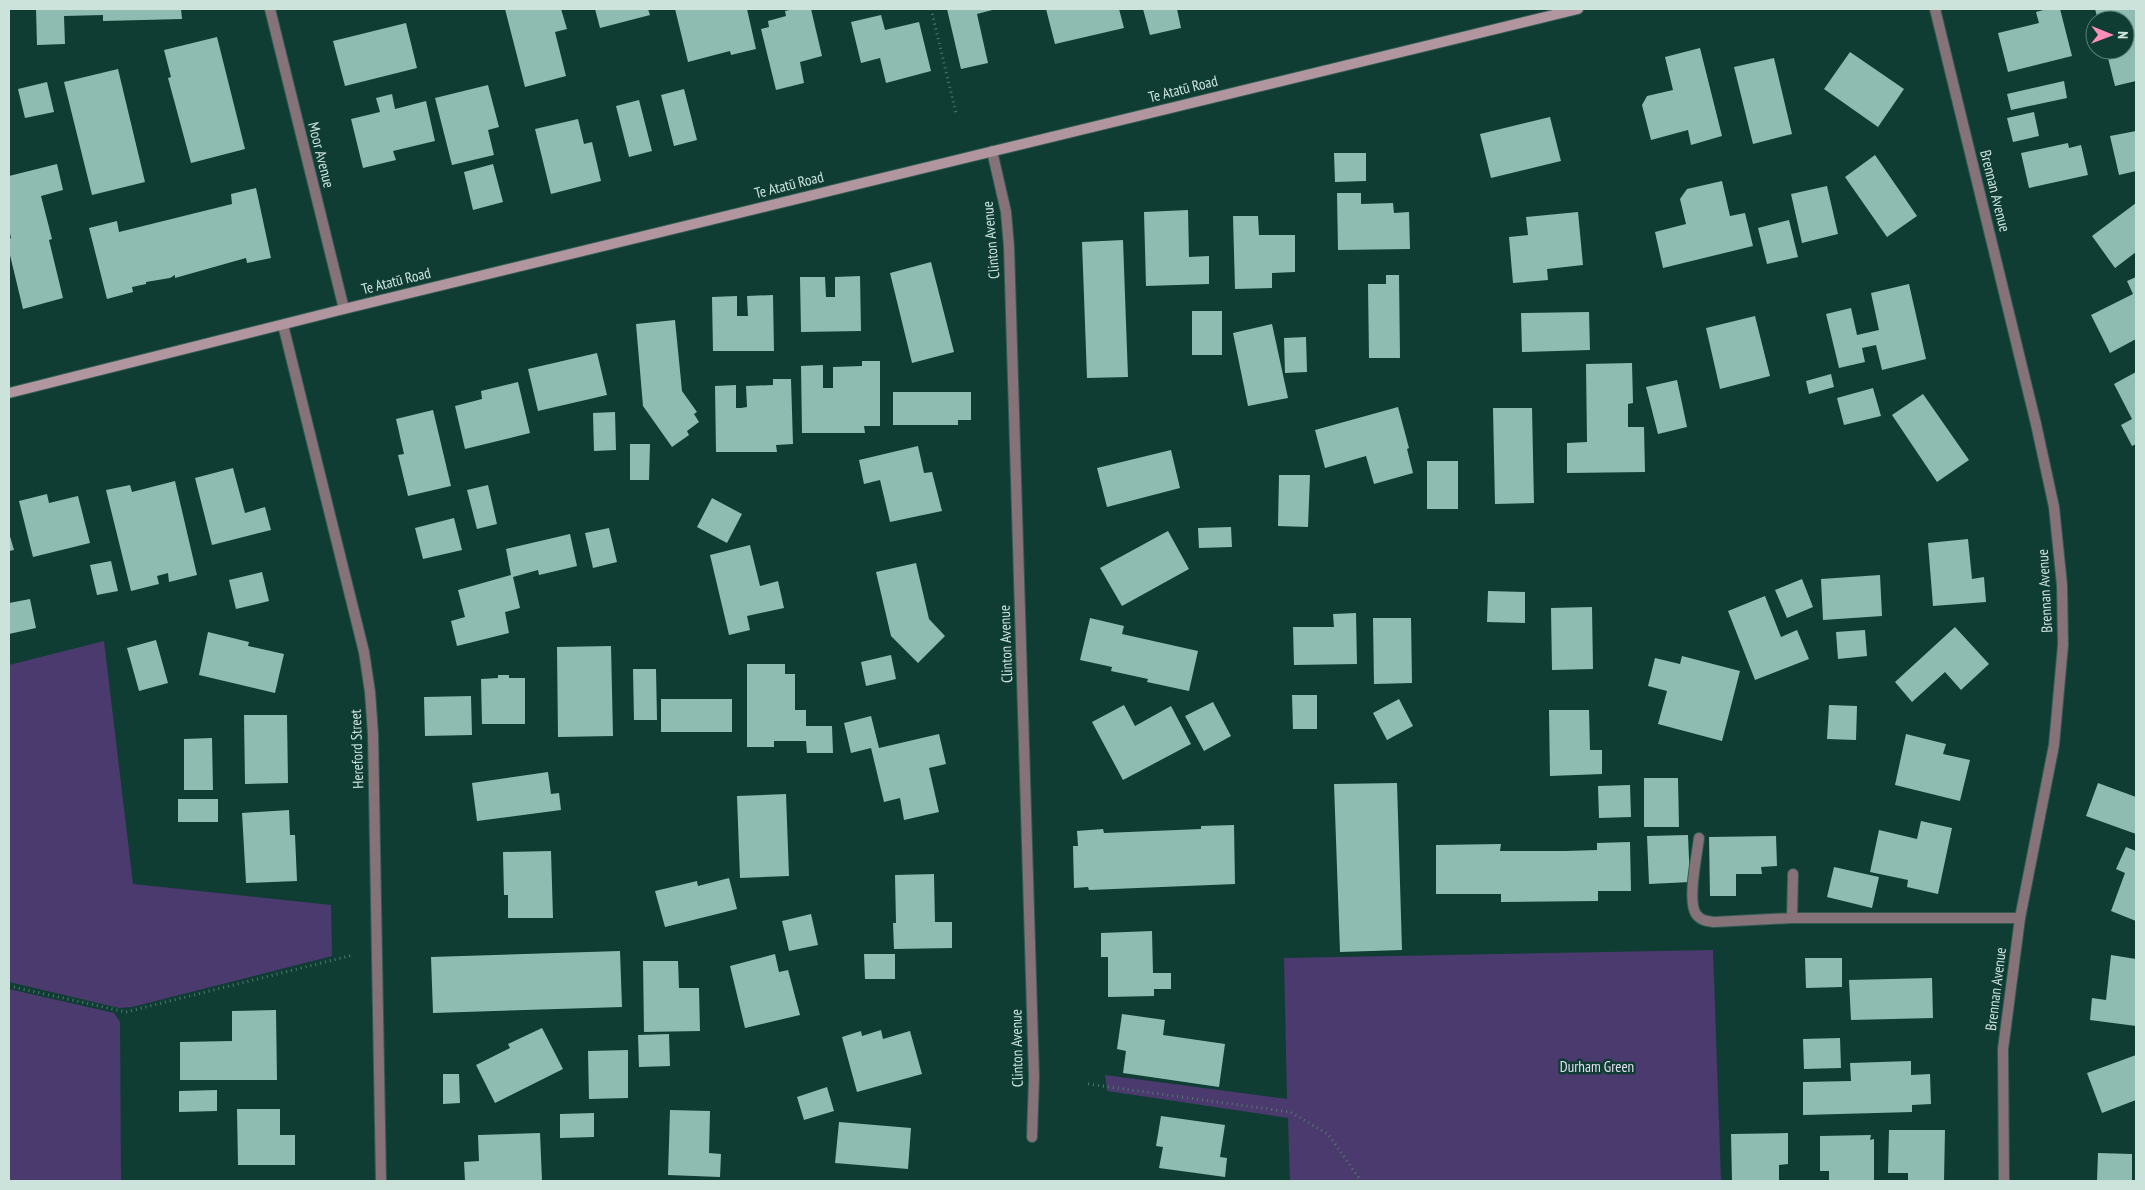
<svg xmlns="http://www.w3.org/2000/svg" width="2145" height="1190" font-family="'PT Sans Narrow',sans-serif">
  <rect width="100%" height="100%" fill="#0f3d34"/>
  <path fill="#4a3a6d" d="M104,641L133,884L331,905L332,956L132,1007L119,1008L9,982V665Z
    M1713,950L1721,1181H1290L1288,1118L1107,1091L1105,1075L1287,1099L1284,958Z
    M9,989L114,1013L120,1022L121,1181H9Z"/>
  <path fill="#8ebcb0" d="M36,9H181L182,19L103,21V15L64,16L65,44L37,45Z
    M505,9H561L567,29L555,32L566,76L525,87Z
    M595,9H648L650,15L600,28Z
    M675,9H747L756,49L731,55L730,51L688,62Z
    M794,9H811L822,56L800,62L804,83L776,90L761,29L769,27L768,21L786,16L785,11Z
    M947,9H996L977,14L988,63L961,69Z
    M1046,9H1119L1124,28L1055,44Z
    M1143,9H1177L1181,28L1150,35Z
    M2047,9H2060L2072,56L2008,72L1998,33L2039,23L2036,12Z
    M2095,9H2136V81L2115,86L2106,50H2125V20H2098Z
    M881,15L885,30L919,22L931,71L886,83L880,58L861,63L851,22Z
    M406,23L417,68L345,86L333,41Z
    M217,37L245,149L191,163L168,78L171,77L164,50Z
    M1700,48L1722,136L1691,145L1688,130L1651,140L1642,105L1647,96L1673,90L1665,57Z
    M1850,52L1904,89L1878,127L1824,89Z
    M1774,58L1792,134L1753,144L1734,67Z
    M118,69L145,182L92,195L64,82Z
    M2064,81L2067,98L2011,110L2007,94Z
    M47,82L54,112L25,118L18,89Z
    M488,85L499,127L488,130L494,155L452,165L435,98Z
    M684,89L697,140L674,146L661,95Z
    M392,94L395,109L426,101L435,141L393,151L396,160L363,168L351,119L380,112L376,98Z
    M639,100L652,151L629,157L616,106Z
    M2034,112L2039,136L2013,142L2007,118Z
    M1550,117L1561,161L1491,178L1480,134Z
    M578,119L584,144L592,142L601,181L551,194L535,129Z
    M2136,131V171L2119,175L2110,136Z
    M2068,143L2069,148L2081,145L2088,175L2029,188L2021,153Z
    M1334,153H1366V181L1335,182Z
    M1875,155L1917,216L1887,237L1845,177Z
    M57,164L63,190L41,196L52,239L49,240L63,298L23,309L9,251V239L11,238L9,229V176Z
    M493,164L503,202L473,210L464,172Z
    M1722,181L1730,216L1745,213L1753,246L1663,268L1655,232L1686,224L1680,199L1687,189Z
    M1827,186L1838,234L1802,243L1791,194Z
    M256,188L271,258L247,263L246,258L175,278V275L170,278L146,282V284L132,287L133,292L107,299L89,228L117,221L119,232L232,204L231,194Z
    M1337,193H1361V204L1393,203L1394,213L1409,212L1410,249L1338,250Z
    M2136,203V252L2115,268L2092,236Z
    M1188,210L1189,257L1209,256V284L1146,286L1144,212Z
    M1578,212L1583,265L1547,269L1548,280L1513,283L1509,237L1528,235L1526,217Z
    M1233,216H1258L1259,235H1295V272L1272,273V288L1235,289Z
    M1789,220L1798,257L1767,264L1758,228Z
    M1123,240L1128,377L1087,378L1082,242Z
    M931,262L954,352L912,363L890,273Z
    M1386,275H1399L1400,358H1369L1368,284H1386Z
    M860,276L861,331L801,332L800,277H825L826,297H835V277Z
    M2136,277V339L2110,353L2091,315L2133,294L2127,281Z
    M1909,284L1926,359L1882,370L1876,345L1862,348L1865,362L1839,368L1826,314L1851,308L1857,335L1879,330L1871,293Z
    M773,295L774,351H713L712,297L737,296V316H748L747,296Z
    M1192,311H1222V355H1192Z
    M1589,312L1590,350L1522,352L1521,313Z
    M1755,316L1770,376L1720,389L1706,328Z
    M675,320L682,391L697,412L694,414L699,422L687,431L689,435L672,447L643,406L636,324Z
    M1272,324L1288,398L1248,406L1233,333Z
    M1306,337L1307,372L1285,373L1284,338Z
    M597,353L607,395L538,411L528,369Z
    M862,361H880V426H864L865,433H802L801,366L823,365V388H833V367L862,366Z
    M1632,363L1633,403L1628,404V427H1644L1645,472L1567,473V443L1587,442L1586,364Z
    M2136,372V444L2132,446L2121,425L2132,419L2114,384Z
    M1831,374L1834,387L1809,394L1806,381Z
    M773,379H791L793,444L776,445L777,452H716L715,386L736,385V408H741L747,407L746,386L773,385Z
    M1677,380L1687,427L1658,434L1646,387Z
    M518,382L530,433L465,449L455,406L482,399L481,391Z
    M1873,388L1881,416L1844,425L1837,398Z
    M893,392H971V420H958V425H893Z
    M1923,394L1969,460L1937,482L1892,415Z
    M1398,407L1409,448L1407,449L1413,473L1374,484L1366,456L1325,468L1315,430Z
    M1493,408H1532L1534,503L1495,504Z
    M433,410L451,486L408,496L398,455L404,454L396,419Z
    M615,412L616,450L594,451L593,413Z
    M630,444H650L649,480H630Z
    M918,446L924,473L932,472L942,511L890,522L880,480L864,484L859,460Z
    M1171,450L1180,488L1107,507L1097,468Z
    M1427,461H1458V509H1427Z
    M233,468L245,513L265,507L271,530L212,545L195,478Z
    M1279,475H1310L1308,527L1278,526Z
    M175,481L197,575L169,582L168,573L157,576L159,584L131,591L106,490L130,485L132,492Z
    M488,485L497,524L477,529L467,490Z
    M47,494L49,503L78,496L90,543L33,557L19,501Z
    M712,498L742,514L727,543L697,527Z
    M454,518L462,550L423,559L415,528Z
    M1231,527L1232,547L1199,548L1198,528Z
    M609,528L617,562L593,568L585,533Z
    M1168,531L1189,569L1122,606L1100,568Z
    M9,533L14,550L9,551Z
    M570,534L577,566L539,575L538,570L513,577L520,608L505,612L509,633L457,646L451,621L465,617L458,590L511,575L506,549Z
    M1968,539L1972,579L1984,577L1986,602L1933,606L1928,543Z
    M750,545L760,586L778,581L784,608L747,616L750,630L729,635L710,555Z
    M111,561L118,591L97,595L90,565Z
    M916,563L929,619L945,636L918,663L891,636L876,572Z
    M262,572L269,601L236,609L229,580Z
    M1880,575L1882,616L1823,620L1821,579Z
    M1802,579L1813,607L1787,618L1775,590Z
    M1488,591L1525,592V623L1487,622Z
    M1765,596L1781,637L1797,630L1809,659L1755,680L1728,611Z
    M30,599L36,628L9,634V603Z
    M1592,607L1593,669L1552,670L1551,608Z
    M1356,613L1357,664L1294,665L1293,627H1334L1333,614Z
    M1090,618L1124,626L1122,634L1198,651L1189,691L1147,682L1148,679L1111,671L1112,667L1080,660Z
    M1373,618H1411L1412,683L1374,684Z
    M1955,627L1989,664L1961,690L1945,672L1912,702L1895,682Z
    M1865,630L1867,656L1838,659L1836,632Z
    M208,632L249,642L248,646L284,654L275,693L199,675Z
    M156,640L168,683L139,691L127,648Z
    M611,646L613,736L558,737L557,647Z
    M891,655L896,679L866,686L861,662Z
    M1682,656L1740,671L1722,741L1658,724L1667,691L1648,686L1655,658L1680,664Z
    M747,664H785V674H795V710H806V726H832L833,753H807L806,741H774V747H747Z
    M633,669H656L657,720H634Z
    M498,675H509V678H525V724H482L481,679L498,678Z
    M1292,695H1317V729H1293Z
    M471,696L472,735L425,736L424,697Z
    M661,699H732V732H661Z
    M1399,699L1413,726L1387,740L1373,713Z
    M1213,702L1231,736L1204,751L1185,716Z
    M1124,705L1135,726L1171,706L1191,744L1123,780L1092,722Z
    M1829,705L1857,706L1856,740L1827,739Z
    M1549,710H1589L1590,750H1602V774L1550,776Z
    M244,715H287L288,783L245,784Z
    M871,716L879,748L939,734L946,764L929,768L939,812L904,820L900,798L884,802L871,748L851,753L844,723Z
    M1906,734L1946,744L1943,754L1970,760L1960,801L1895,785Z
    M212,738L213,790H184V739Z
    M548,772L551,794L559,793L561,810L477,821L472,783Z
    M1644,778H1678L1679,827H1644Z
    M1397,783L1402,950L1340,952L1334,784Z
    M2098,783L2136,797V834L2086,816Z
    M1630,785L1631,817L1599,818L1598,786Z
    M786,794L789,876L740,878L737,796Z
    M178,799H218V822H178Z
    M289,810L290,835H295L297,881L246,883L242,813Z
    M1921,821L1952,828L1938,894L1907,887L1908,880L1870,872L1879,830L1917,839Z
    M1234,825L1235,884L1089,890L1088,887L1074,888L1073,846H1078L1077,831L1103,829L1104,833L1201,829V826Z
    M1688,835L1690,882L1649,884L1647,836Z
    M1776,836L1777,866L1761,867L1762,874H1736V896H1710L1709,837Z
    M1630,842L1631,891H1598V901L1501,902V894H1436V845L1501,844L1500,851H1565L1597,850V843Z
    M2126,847L2136,851V921L2111,911L2125,873L2116,869Z
    M551,851L553,918H508V895H504L503,852Z
    M1834,867L1879,877L1872,908L1827,897Z
    M934,874L935,922H952V948L894,949L893,923H896L895,875Z
    M729,878L737,909L665,927L655,891L697,881L698,886Z
    M811,914L818,945L789,951L782,921Z
    M1152,931L1153,973H1171V989H1154V996L1108,997V957H1101V933Z
    M620,951L622,1007L433,1013L431,957Z
    M775,954L779,972L788,970L800,1015L745,1028L730,966Z
    M864,954H895V979H865Z
    M2111,955L2136,959V1026L2090,1020L2092,998L2106,1000Z
    M1805,958H1842V987L1806,988Z
    M643,961H678L679,988H699L700,1031L644,1032Z
    M1932,978L1933,1018L1851,1020L1849,980Z
    M276,1010L277,1080H180V1042L232,1041V1011Z
    M1122,1014L1165,1020L1163,1035L1225,1044L1219,1087L1123,1073L1126,1051L1117,1049Z
    M542,1028L563,1069L495,1103L476,1065L510,1048L508,1044Z
    M881,1030L883,1039L910,1031L922,1074L857,1092L842,1037L861,1031L862,1036Z
    M669,1034L670,1066L639,1067L638,1035Z
    M1840,1038L1841,1068L1804,1069L1803,1039Z
    M628,1050V1098L589,1099L588,1051Z
    M2136,1055V1100L2102,1113L2087,1073Z
    M1911,1061V1075L1930,1074L1931,1104L1912,1105V1112L1803,1115V1082L1851,1081L1850,1063Z
    M443,1074H459L460,1103L443,1104Z
    M827,1087L834,1111L804,1120L797,1097Z
    M217,1090V1111L179,1112V1091Z
    M237,1109H280V1135H295V1165H238Z
    M670,1110L710,1111L709,1153L721,1154L720,1177L668,1175Z
    M594,1113V1137L560,1138V1114Z
    M1161,1116L1225,1125L1220,1157L1227,1158L1225,1177L1159,1168L1163,1147L1156,1146Z
    M839,1122L911,1128L908,1169L835,1163Z
    M1889,1130H1945L1944,1181H1908V1173H1888Z
    M540,1133L542,1181H465L464,1162L479,1161L478,1135Z
    M1788,1133V1164L1779,1165V1181H1732L1731,1134Z
    M1871,1135L1870,1140L1874,1139V1181H1829V1171H1820V1136Z
    M2098,1153L2132,1154V1181H2097Z"/>
  <g fill="none" stroke-linecap="round" stroke-linejoin="round">
    <defs>
      <path id="lane" d="M1699,838C1697,855 1687,901 1696,914C1701,921 1707,921 1714,922L1792,918
        M1793,874L1792,918H2020"/>
      <path id="street" d="M270,9L344,309
        M1935,9L2036,424L2054,507L2062,585L2063,645L2054,745L2020,918L2003,1049L2004,1181
        M992,151L1006,212L1009,247L1034,1077L1032,1137
        M283,325L364,652L370,692L373,734L381,1181"/>
      <path id="secondary" d="M9,393L344,309L1578,9"/>
    </defs>
    <use href="#lane" stroke="#315b52" stroke-width="12"/>
    <use href="#street" stroke="#315b52" stroke-width="12"/>
    <use href="#secondary" stroke="#315b52" stroke-width="12"/>
    <path stroke="#52786f" stroke-width="3" stroke-dasharray="1 4" stroke-linecap="butt" d="M931,9L956,113
      M9,986L126,1012L353,955
      M1088,1084L1290,1112L1328,1134L1361,1181"/>
    <use href="#lane" stroke="#857379" stroke-width="10"/>
    <use href="#street" stroke="#857379" stroke-width="10"/>
    <use href="#secondary" stroke="#b2969f" stroke-width="10"/>
  </g>
  <g text-anchor="middle" stroke-width="5" stroke-linejoin="round" paint-order="stroke">
    <g font-size="15" fill="#cce3dc" stroke="#0f3d34">
      <text transform="translate(1183 89) rotate(-14)" y="5">Te Atatū Road</text>
      <text transform="translate(321 155) rotate(76)" y="5">Moor Avenue</text>
      <text transform="translate(789 185) rotate(-14)" y="5">Te Atatū Road</text>
      <text transform="translate(1995 191) rotate(76)" y="5">Brennan Avenue</text>
      <text transform="translate(991 240) rotate(-95)" y="5">Clinton Avenue</text>
      <text transform="translate(396 281) rotate(-14)" y="5">Te Atatū Road</text>
      <text transform="translate(2045 591) rotate(-93)" y="5">Brennan Avenue</text>
      <text transform="translate(1006 644) rotate(-92)" y="5">Clinton Avenue</text>
      <text transform="translate(357 749) rotate(-92)" y="5">Hereford Street</text>
      <text transform="translate(1996 989) rotate(-83)" y="5">Brennan Avenue</text>
      <text transform="translate(1017 1048) rotate(-91)" y="5">Clinton Avenue</text>
    </g>
    <g font-size="15" fill="#e3dff3" stroke="#0f3d34">
      <text x="1597" y="1072">Durham Green</text>
    </g>
  </g>
  <rect width="2145" height="1190" fill="none" stroke="#cce3dc" stroke-width="20"/>
  <g transform="translate(2110 35) rotate(91)"><circle r="24" fill="#0f3d34" stroke="#5b7f77"/>
  <path d="M0-4L9 19L0 12L-9 19Z" fill="#ff8eb9"/>
  <text y="-8" font-size="14" font-weight="bold" text-anchor="middle" fill="#cce3dc">N</text>
  </g>
</svg>
